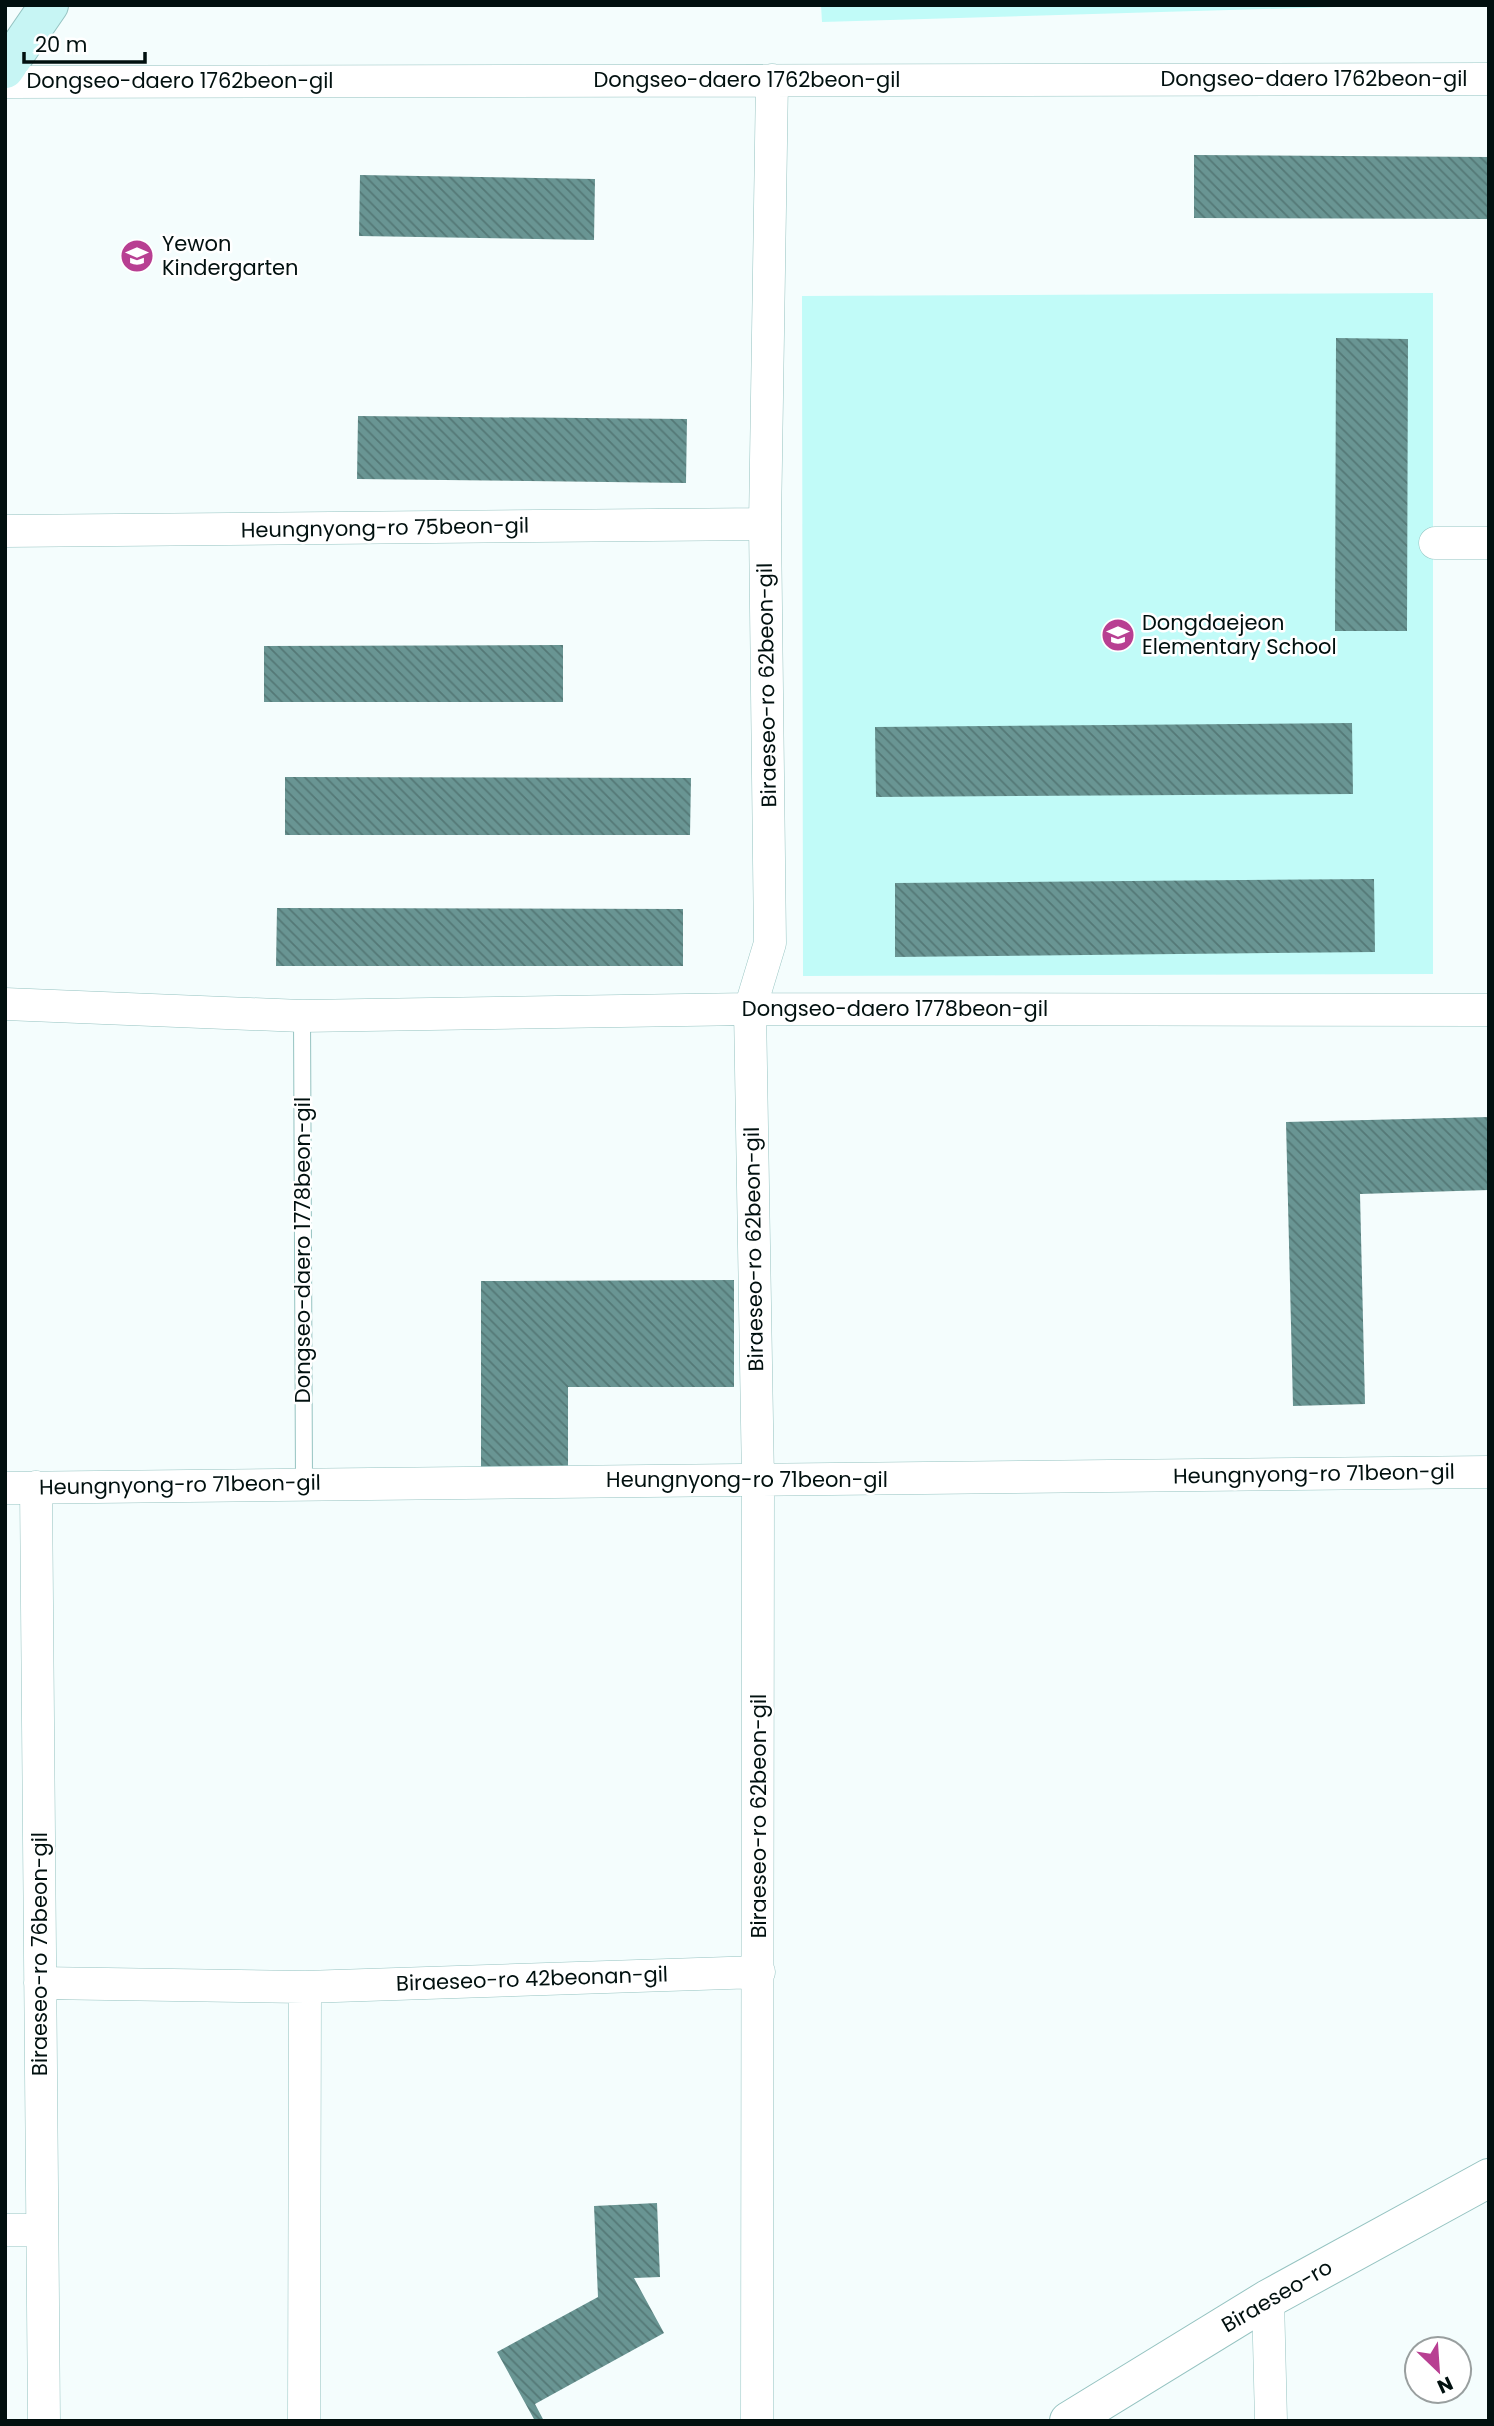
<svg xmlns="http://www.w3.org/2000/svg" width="1494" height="2426" font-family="Poppins,sans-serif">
  <defs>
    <pattern id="building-back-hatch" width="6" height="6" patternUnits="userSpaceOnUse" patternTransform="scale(1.75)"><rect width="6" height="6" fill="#699593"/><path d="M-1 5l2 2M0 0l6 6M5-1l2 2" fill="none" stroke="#547876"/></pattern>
  </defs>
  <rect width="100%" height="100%" fill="#f4fdfd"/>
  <path fill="#c1fbf8" d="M821,5H1403L822,22Z
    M1433,293V974L803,976L802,296Z"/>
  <path fill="url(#building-back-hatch)" d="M1194,155L1489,157V219L1194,218Z
    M360,175L595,179L594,240L359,236Z
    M1336,338L1408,339L1407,631H1335Z
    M358,416L687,419L686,483L357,479Z
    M563,645V702H264V646Z
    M1352,723L1353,794L876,797L875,727Z
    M285,777L691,778L690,835H285Z
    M1374,879L1375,952L895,957V883Z
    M277,908L683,909V966H276Z
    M1489,1117V1190L1360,1194L1365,1404L1293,1406L1286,1122Z
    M734,1280V1387H568V1471H481V1281Z
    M657,2203L660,2277L634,2278L664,2333L535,2404L544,2421H535L497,2352L598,2297L594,2206Z"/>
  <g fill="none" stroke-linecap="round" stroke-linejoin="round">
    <defs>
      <path id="service" d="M302,1016L304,1483"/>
      <path id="minor" d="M5,82L1489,79
        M5,531L765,524
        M1435,543H1489
        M5,1004L302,1016L750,1009L1489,1010
        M36,1487L44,2421
        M5,1488L1489,1472
        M40,1983L305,1987L759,1972
        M5,2230H42
        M1268,2299L1271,2421
        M304,2421L305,1987
        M757,2421L758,1481L750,1009L770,943L765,524L772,80"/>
      <path id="tertiary" d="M1069,2421L1268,2299L1489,2178"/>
      <path id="secondary" d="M5,69L49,5"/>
    </defs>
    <use href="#service" stroke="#95c3c1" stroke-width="18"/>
    <use href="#minor" stroke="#95c3c1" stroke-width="33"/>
    <use href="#tertiary" stroke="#95c3c1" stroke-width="40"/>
    <use href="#secondary" stroke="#95c3c1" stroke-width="40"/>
    <use href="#service" stroke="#fff" stroke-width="16"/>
    <use href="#minor" stroke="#fff" stroke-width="32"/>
    <use href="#tertiary" stroke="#fff" stroke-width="38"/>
    <use href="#secondary" stroke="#c7f5f4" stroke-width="38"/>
  </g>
  <defs>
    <symbol id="school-disc" viewBox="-11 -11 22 22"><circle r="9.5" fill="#b83f92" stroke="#fff"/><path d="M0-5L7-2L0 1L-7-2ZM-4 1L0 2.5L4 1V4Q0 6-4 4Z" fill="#fff"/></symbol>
  </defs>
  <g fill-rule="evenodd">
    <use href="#school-disc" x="118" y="237" width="38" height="38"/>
    <use href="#school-disc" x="1099" y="616" width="38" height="38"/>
  </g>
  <g text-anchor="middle" stroke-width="5" stroke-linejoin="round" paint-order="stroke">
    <g font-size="21" fill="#01100f" stroke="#fff">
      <text x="1314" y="86">Dongseo-daero 1762beon-gil</text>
      <text x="747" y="87">Dongseo-daero 1762beon-gil</text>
      <text x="180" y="88">Dongseo-daero 1762beon-gil</text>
      <text transform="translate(385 528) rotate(-1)" y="7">Heungnyong-ro 75beon-gil</text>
      <text transform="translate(767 685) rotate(-91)" y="7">Biraeseo-ro 62beon-gil</text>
      <text x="895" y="1016">Dongseo-daero 1778beon-gil</text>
      <text transform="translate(754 1249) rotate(-91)" y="7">Biraeseo-ro 62beon-gil</text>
      <text transform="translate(303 1250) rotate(-90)" y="7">Dongseo-daero 1778beon-gil</text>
      <text transform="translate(1314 1474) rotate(-1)" y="7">Heungnyong-ro 71beon-gil</text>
      <text x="747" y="1487">Heungnyong-ro 71beon-gil</text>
      <text transform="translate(180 1485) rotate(-1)" y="7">Heungnyong-ro 71beon-gil</text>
      <text transform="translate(759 1816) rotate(-90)" y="7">Biraeseo-ro 62beon-gil</text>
      <text transform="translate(40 1954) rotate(-90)" y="7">Biraeseo-ro 76beon-gil</text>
      <text transform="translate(532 1979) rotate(-2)" y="7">Biraeseo-ro 42beonan-gil</text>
      <text transform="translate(1277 2296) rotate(-30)" y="7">Biraeseo-ro</text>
    </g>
    <g font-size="21" fill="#01100f" stroke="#fff" text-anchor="start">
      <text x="162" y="251">Yewon<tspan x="162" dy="24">Kindergarten</tspan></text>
      <text x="1142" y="630">Dongdaejeon<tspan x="1142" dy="24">Elementary School</tspan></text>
    </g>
  </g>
  <rect width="1494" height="2426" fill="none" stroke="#01100f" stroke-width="14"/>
  <g transform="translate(1438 2370) rotate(155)"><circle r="33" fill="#ffffff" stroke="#999f9f" stroke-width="2"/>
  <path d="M0-5L12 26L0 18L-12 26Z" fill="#b83f92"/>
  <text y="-10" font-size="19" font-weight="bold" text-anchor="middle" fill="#01100f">N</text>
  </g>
  <path d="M24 52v10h121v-10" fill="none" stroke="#01100f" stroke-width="3.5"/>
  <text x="35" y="52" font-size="21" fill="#01100f" stroke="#ffffff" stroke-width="5" paint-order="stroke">20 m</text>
</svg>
